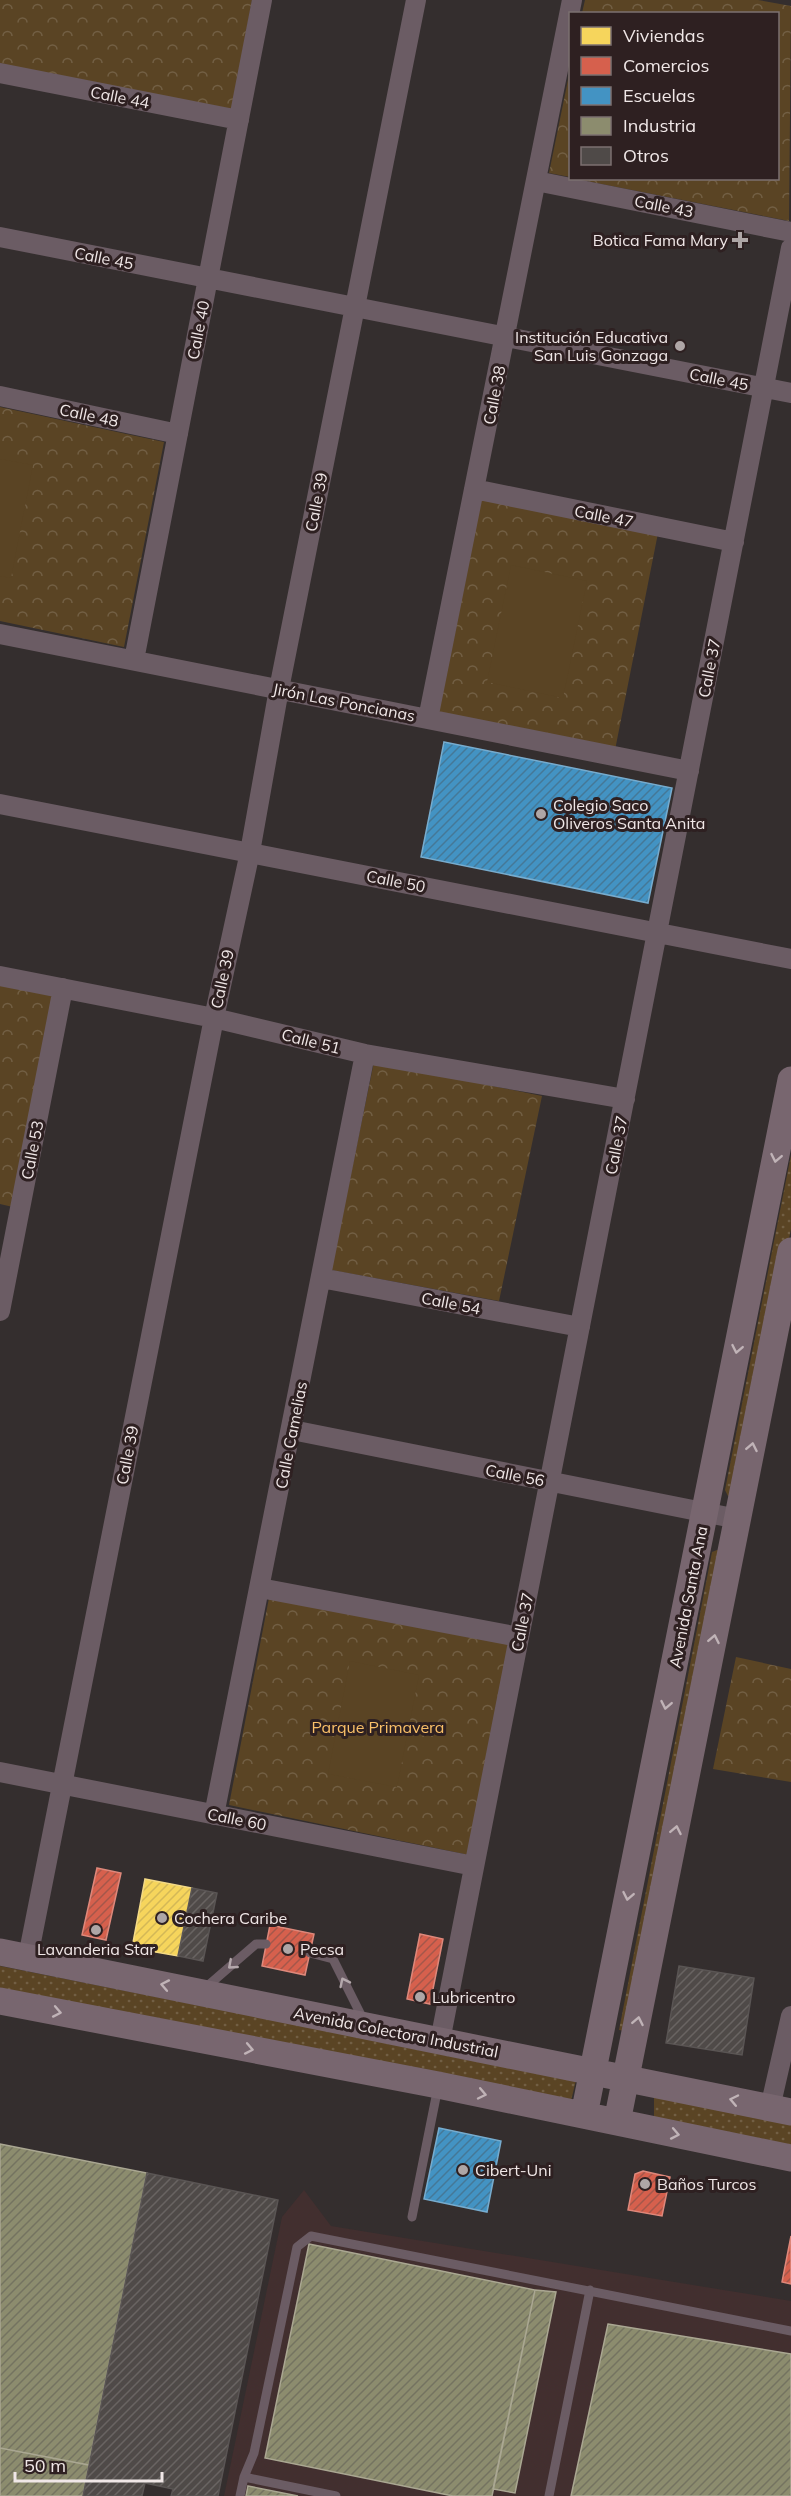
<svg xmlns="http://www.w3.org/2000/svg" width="791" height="2496" font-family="Mulish,sans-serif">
  <defs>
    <pattern id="grass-dots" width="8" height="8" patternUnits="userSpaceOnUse" patternTransform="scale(1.5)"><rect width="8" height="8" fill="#5a4424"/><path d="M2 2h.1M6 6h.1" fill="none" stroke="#725f44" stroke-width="1.8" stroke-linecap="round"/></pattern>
    <pattern id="park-crowns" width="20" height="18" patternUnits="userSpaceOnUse" patternTransform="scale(1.5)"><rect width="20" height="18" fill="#5a4424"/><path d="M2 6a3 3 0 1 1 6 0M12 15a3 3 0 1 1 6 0" fill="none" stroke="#725f44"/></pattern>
    <pattern id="homes-hatch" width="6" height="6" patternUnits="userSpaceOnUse" patternTransform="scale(1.5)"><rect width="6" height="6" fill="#f6d55c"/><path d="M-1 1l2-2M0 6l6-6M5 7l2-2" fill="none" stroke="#d3b857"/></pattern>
    <pattern id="shops-hatch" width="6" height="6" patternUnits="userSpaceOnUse" patternTransform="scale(1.5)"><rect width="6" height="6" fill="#d6604d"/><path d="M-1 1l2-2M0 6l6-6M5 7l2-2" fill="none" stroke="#a4574a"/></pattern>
    <pattern id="schools-hatch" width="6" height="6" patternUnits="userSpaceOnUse" patternTransform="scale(1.5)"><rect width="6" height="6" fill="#4393c3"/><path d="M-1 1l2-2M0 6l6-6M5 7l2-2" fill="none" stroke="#457897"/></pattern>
    <pattern id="industry-hatch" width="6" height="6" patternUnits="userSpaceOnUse" patternTransform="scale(1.5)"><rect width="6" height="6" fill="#8c8c6e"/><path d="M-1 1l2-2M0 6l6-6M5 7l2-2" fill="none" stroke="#747360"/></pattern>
    <pattern id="building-hatch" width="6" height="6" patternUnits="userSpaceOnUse" patternTransform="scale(1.5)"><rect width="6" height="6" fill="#4f4a48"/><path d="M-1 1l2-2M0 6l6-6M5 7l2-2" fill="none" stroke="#696462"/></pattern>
  </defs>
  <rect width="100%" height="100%" fill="#342e2e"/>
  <path fill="#422f2f" d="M304,2190L331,2226L791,2301V2496H224L282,2217Z"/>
  <path fill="url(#grass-dots)" d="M791,1155V1229L738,1495L728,1496L725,1490Z
    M717,1550L724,1552L632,2032L619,2030L712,1552Z
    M0,1966L576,2080L571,2101L0,1989Z
    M654,2096L791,2121V2146L654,2118Z"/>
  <path fill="url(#park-crowns)" d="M0,0H252L232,109L0,66Z
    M585,0H758L791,6L789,221L576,179L778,178V14L582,13Z
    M570,70V177L549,173Z
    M0,407L164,442L124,647L0,621Z
    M482,493L659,528L615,750L434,715Z
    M0,984L54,994L13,1207L0,1204Z
    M374,1062L542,1096L499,1301L331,1270Z
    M269,1598L512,1645L469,1855L229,1805Z
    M736,1657L791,1669V1782L713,1769Z"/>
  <path fill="#5a4424" d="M0,459L33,465L11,578L0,576Z
    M511,565L587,581L563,698L487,682Z
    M350,1661L419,1675L397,1787L328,1774Z"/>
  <path fill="url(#homes-hatch)" stroke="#f4da86" stroke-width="1.5" d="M145,1879L192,1888L178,1956L132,1948Z"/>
  <path fill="url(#shops-hatch)" stroke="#de887b" stroke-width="1.5" d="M97,1868L121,1873L106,1940L82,1935Z
    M270,1925L314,1934L305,1975L262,1966Z
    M420,1934L443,1939L430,2004L407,1999Z
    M643,2171L670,2177L662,2216L628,2210L635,2174Z
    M791,2236V2284L782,2282Z"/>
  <path fill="url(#schools-hatch)" stroke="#77acce" stroke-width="1.5" d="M444,742L672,788L648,903L421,857Z
    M439,2128L501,2141L487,2212L424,2199Z"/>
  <path fill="url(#industry-hatch)" stroke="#aaa792" stroke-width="1.5" d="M0,2144L147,2173L89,2465L0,2448Z
    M309,2244L535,2290L492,2496H453L265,2458Z
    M535,2290L556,2292L515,2493L493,2489Z
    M608,2324L791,2354V2496H571Z
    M0,2448L89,2465L83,2496H0Z
    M248,2486L298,2496H246Z"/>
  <path fill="url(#building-hatch)" stroke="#5a5554" stroke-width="1.5" d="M192,1888L217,1893L203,1961L178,1956Z
    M679,1966L754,1978L742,2055L666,2043Z
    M147,2173L278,2200L218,2496H171L173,2489L145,2483L142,2496H83Z"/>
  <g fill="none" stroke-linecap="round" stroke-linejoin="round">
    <path stroke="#6b5c64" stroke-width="9" d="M310,1953L333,1959L364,2021
      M204,1989L256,1944H266
      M412,2217L438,2087
      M244,2477L336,2496
      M240,2496L244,2477L254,2453L297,2247L311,2236L791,2331
      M549,2496L590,2290"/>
    <path stroke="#6b5c64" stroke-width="20" d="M0,73L239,120
      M536,181L791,232
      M0,237L791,393
      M0,396L178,434
      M474,489L734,542
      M0,634L689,771
      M134,660L262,0
      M428,719L572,0
      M0,804L791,959
      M0,976L214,1018L365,1054L625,1099
      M321,1278L580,1327
      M0,1311L63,988
      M292,1430L738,1519
      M260,1588L519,1637
      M0,1772L474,1866
      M214,1815L365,1054
      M28,1957L214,1018L250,852L279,689L416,0
      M440,2041L791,248
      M770,2108L791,2016"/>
    <path stroke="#78666f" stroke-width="27" d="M0,1952L791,2112
      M0,2001L438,2085L791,2158
      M584,2115L791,1080
      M617,2122L791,1251"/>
  </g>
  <defs><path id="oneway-chevron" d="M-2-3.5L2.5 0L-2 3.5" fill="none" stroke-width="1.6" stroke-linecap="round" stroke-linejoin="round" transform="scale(1.5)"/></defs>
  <g stroke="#c0b3b7">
    <use href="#oneway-chevron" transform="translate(776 1158) rotate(101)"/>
    <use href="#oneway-chevron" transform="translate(737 1349) rotate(101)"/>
    <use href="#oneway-chevron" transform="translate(752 1447) rotate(-79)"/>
    <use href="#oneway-chevron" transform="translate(714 1639) rotate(-79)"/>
    <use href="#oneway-chevron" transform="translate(666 1705) rotate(101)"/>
    <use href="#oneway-chevron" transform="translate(676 1830) rotate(-79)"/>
    <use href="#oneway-chevron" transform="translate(628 1896) rotate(101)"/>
    <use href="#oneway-chevron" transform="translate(165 1985) rotate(-169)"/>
    <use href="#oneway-chevron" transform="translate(57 2012) rotate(11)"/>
    <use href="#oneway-chevron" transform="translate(638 2021) rotate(-79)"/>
    <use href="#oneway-chevron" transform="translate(249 2049) rotate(11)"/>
    <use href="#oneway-chevron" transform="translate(482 2094) rotate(12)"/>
    <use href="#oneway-chevron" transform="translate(734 2100) rotate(-168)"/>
    <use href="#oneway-chevron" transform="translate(675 2134) rotate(11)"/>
  </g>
  <g stroke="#b4a8ac">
    <use href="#oneway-chevron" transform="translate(232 1965) rotate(139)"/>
    <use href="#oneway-chevron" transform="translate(344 1982) rotate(-116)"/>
  </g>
  <g fill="#aea6a6" stroke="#2e2021" stroke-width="2">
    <path d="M737 231h6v6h6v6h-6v6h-6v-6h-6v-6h6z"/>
    <circle cx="680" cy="346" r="6"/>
    <circle cx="541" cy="814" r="6"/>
    <circle cx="162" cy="1918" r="6"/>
    <circle cx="96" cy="1930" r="6"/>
    <circle cx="288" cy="1949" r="6"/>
    <circle cx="420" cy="1997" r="6"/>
    <circle cx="463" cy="2170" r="6"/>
    <circle cx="645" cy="2184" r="6"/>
  </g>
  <g text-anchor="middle" stroke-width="6" stroke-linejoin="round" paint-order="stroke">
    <g font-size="16" fill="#f0e7e7" stroke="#2e2021">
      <text transform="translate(120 97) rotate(11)" y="6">Calle 44</text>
      <text transform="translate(664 206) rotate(11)" y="6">Calle 43</text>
      <text transform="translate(104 258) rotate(11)" y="6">Calle 45</text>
      <text transform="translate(198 330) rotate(-79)" y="6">Calle 40</text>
      <text transform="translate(719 379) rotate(11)" y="6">Calle 45</text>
      <text transform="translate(494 395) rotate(-79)" y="6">Calle 38</text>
      <text transform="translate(89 415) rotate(12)" y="6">Calle 48</text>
      <text transform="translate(316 502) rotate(-79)" y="6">Calle 39</text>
      <text transform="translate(604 516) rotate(11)" y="6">Calle 47</text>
      <text transform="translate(709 668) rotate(-79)" y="6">Calle 37</text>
      <text transform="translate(344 702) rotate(11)" y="6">Jirón Las Poncianas</text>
      <text transform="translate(396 881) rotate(11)" y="6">Calle 50</text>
      <text transform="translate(222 979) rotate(-78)" y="6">Calle 39</text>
      <text transform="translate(311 1041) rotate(14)" y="6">Calle 51</text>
      <text transform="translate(616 1145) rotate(-79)" y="6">Calle 37</text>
      <text transform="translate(32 1150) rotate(-79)" y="6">Calle 53</text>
      <text transform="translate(451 1303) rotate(11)" y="6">Calle 54</text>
      <text transform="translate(291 1435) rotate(-79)" y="6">Calle Camelias</text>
      <text transform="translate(127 1455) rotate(-79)" y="6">Calle 39</text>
      <text transform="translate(515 1475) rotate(11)" y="6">Calle 56</text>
      <text transform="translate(688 1597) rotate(-79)" y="6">Avenida Santa Ana</text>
      <text transform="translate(522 1622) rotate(-79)" y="6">Calle 37</text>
      <text transform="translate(237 1819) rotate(11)" y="6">Calle 60</text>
      <text transform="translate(396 2032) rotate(11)" y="6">Avenida Colectora Industrial</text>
    </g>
    <g font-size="16" fill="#f0e7e7" stroke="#2e2021" text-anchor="start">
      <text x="728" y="246" text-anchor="end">Botica Fama Mary</text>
      <text x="668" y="343" text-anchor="end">Institución Educativa<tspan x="668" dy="18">San Luis Gonzaga</tspan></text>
      <text x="553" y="811">Colegio Saco<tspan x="553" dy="18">Oliveros Santa Anita</tspan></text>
      <text x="174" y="1924">Cochera Caribe</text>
      <text x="96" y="1955" text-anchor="middle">Lavanderia Star</text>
      <text x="300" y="1955">Pecsa</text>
      <text x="432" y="2003">Lubricentro</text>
      <text x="475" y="2176">Cibert-Uni</text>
      <text x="657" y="2190">Baños Turcos</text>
    </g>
    <g font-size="16" fill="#fac069" stroke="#2e2021">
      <text x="378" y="1733">Parque Primavera</text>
    </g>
  </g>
  <rect x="569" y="12" width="210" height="168" fill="#2e2021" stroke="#7c7070" stroke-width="1.5"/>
  <rect x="581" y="27" width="30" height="18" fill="#f6d55c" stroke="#7c7070" stroke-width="1.5"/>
  <text x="623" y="42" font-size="18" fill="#f0e7e7">Viviendas</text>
  <rect x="581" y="57" width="30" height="18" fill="#d6604d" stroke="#7c7070" stroke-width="1.5"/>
  <text x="623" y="72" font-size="18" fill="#f0e7e7">Comercios</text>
  <rect x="581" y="87" width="30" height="18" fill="#4393c3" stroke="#7c7070" stroke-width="1.5"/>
  <text x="623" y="102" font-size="18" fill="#f0e7e7">Escuelas</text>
  <rect x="581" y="117" width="30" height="18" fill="#8c8c6e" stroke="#7c7070" stroke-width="1.5"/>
  <text x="623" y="132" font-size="18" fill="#f0e7e7">Industria</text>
  <rect x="581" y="147" width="30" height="18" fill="#4f4a48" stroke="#7c7070" stroke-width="1.5"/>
  <text x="623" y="162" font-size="18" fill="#f0e7e7">Otros</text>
  <path d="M15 2472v9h147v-9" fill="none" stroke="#f0e7e7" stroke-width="3"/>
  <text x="24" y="2472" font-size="18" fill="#f0e7e7" stroke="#2e2021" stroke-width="4.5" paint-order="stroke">50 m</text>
</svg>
